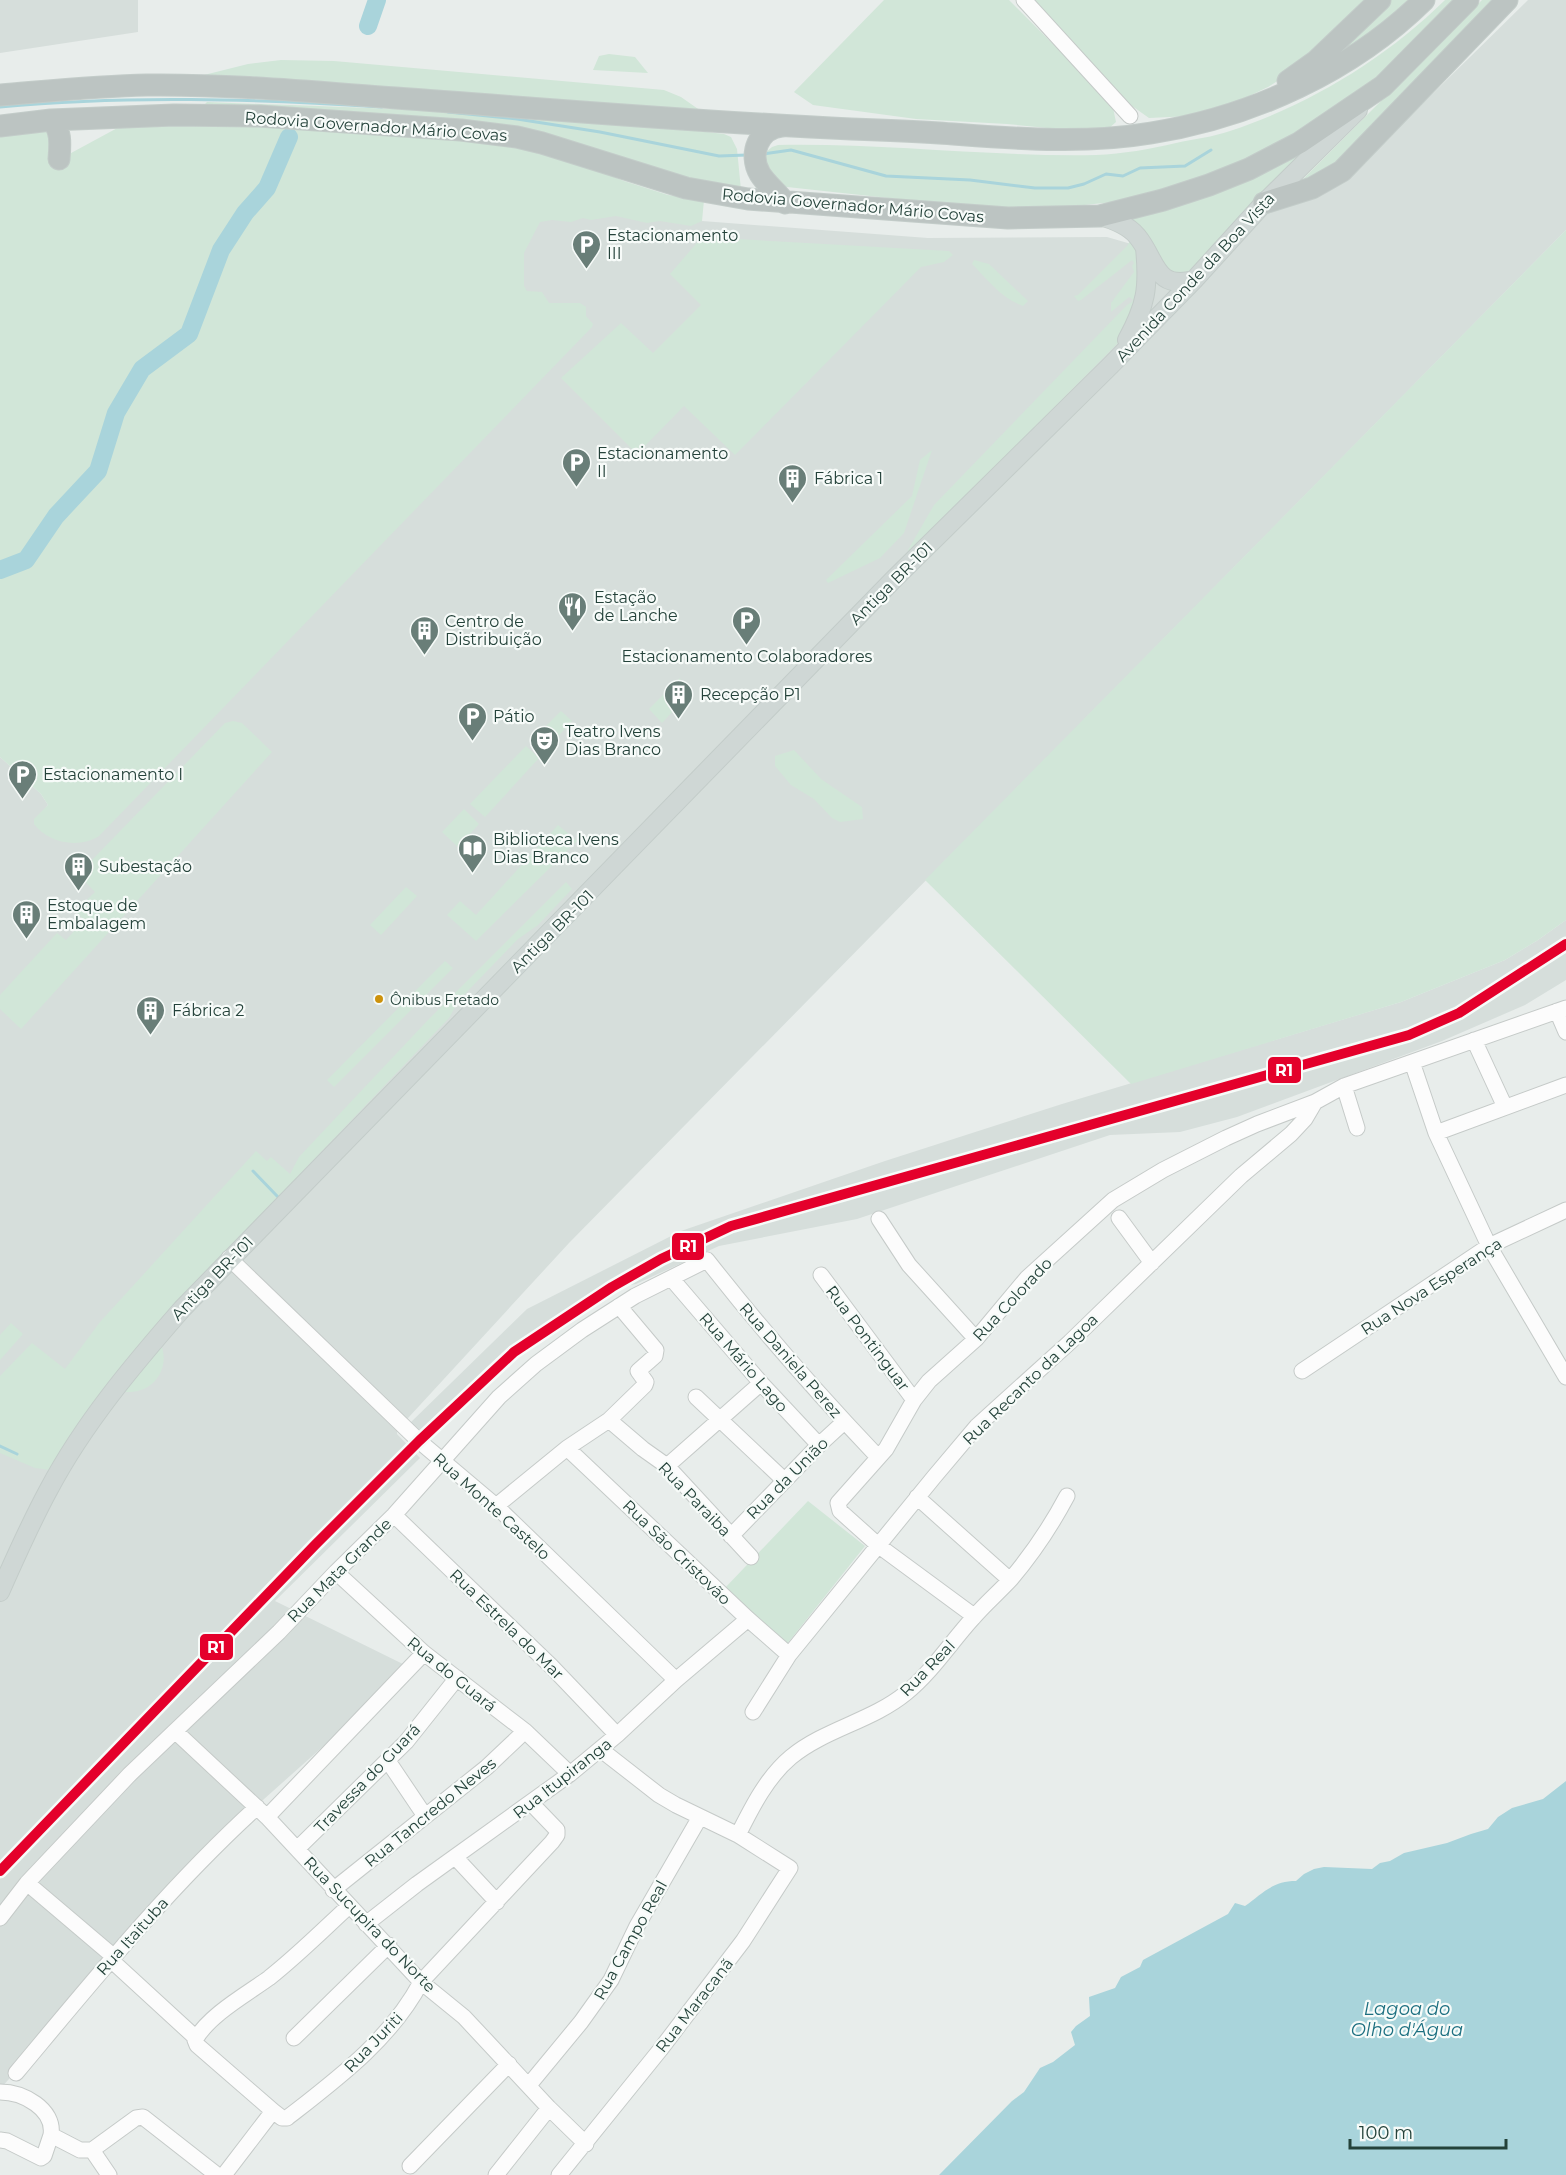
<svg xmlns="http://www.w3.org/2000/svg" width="1566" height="2175" font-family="Montserrat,sans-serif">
  <rect width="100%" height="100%" fill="#e8edeb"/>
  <path fill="#d6dedb" d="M0,0H138V32L0,53Z
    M1528,0H1566V230L569,1243L397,1430V1434L420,1458L275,1601L411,1668L245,1816L0,2089V757L41,794L48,805L39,816L77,833L433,156L702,221L928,238L1107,237L1145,248L1353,172Z
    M1566,920V980L1525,1005L1442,1041L1237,1117L1180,1132L1110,1135L857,1219L719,1246L636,1284L618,1287L569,1319L517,1355L426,1438L410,1423L527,1309L681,1231L885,1161L1062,1104L1401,1002L1505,960L1538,940Z"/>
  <path fill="#d1e6d8" d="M884,0H1009L1112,103L1116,122L1108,129L1068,130L1007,124L916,119L813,105L794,92Z
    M1028,0H1366L1306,63L1268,87L1245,98L1191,116L1149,118L1125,101Z
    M1386,0H1411L1352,48L1327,61Z
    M1445,0H1456L1365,92L1265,156L1142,199L1046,209L953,205L787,187L781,186L764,170L766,152L772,147L778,145C884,143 990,157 1096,155C1123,154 1150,149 1176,143C1194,139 1213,137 1230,131C1309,105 1385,59 1445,0Z
    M1482,0H1499L1335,167L1296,186Z
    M609,54L635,57L648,73L593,70L599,56Z
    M281,60L334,61L664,90L681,97L701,111L196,77L248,64Z
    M207,102C380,109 553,112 724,134L731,137L737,149L741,190L699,183L567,140L203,106Z
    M222,125L382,133L490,142L567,158L624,181L668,195L704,200L702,221L691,226L660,221L647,223L616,216L591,220L583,218L571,222L552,220L540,222L524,253V286L527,291L542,292L549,303H580L586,307V316L593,324L592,327L99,836C79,849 48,843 34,824V819L48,805L41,794L0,757V132L53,126L60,159L121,126L134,128L151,126Z
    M1311,149L1193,270C1183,274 1175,273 1165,269L1130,217L1231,188Z
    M1566,230V920L1538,940L1505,960L1401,1002L1131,1084L925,880Z
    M702,237L949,251L953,255L944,262L921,267L735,455L684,406L637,454L561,378L621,323L653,353L701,305L670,274Z
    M1130,241L1138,249L1142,288L1122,339L909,553L908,550L934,505L1127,305L1132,302L1133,300L1129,297L1111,312V303L1134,272L1132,266L1134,263L1132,260L1081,300L1078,301L1074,296L1078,295L1127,246Z
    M974,260L989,264L1028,301L1023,306C1002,299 987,279 972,264Z
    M932,450L904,533L880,558L828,583L826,580L912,496L920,460Z
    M680,678L686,697L662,723L649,709Z
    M561,711L572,721L544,752L532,740Z
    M233,721L242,723L272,752L21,1029L0,1009V995L57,933L66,940L84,920L77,913L78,908L95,892L70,866L79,858L92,860L225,723Z
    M526,746L539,758L485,817L470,804Z
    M794,750L821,779L862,807L863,819L840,822L832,818L814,799L791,785L775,766V756Z
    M464,809L479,824L458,847L442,832Z
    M558,825L577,841L476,941L447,915L460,901L476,915Z
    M566,882L572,889L538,925L518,939L459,1000L449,1018L299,1175L295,1180L302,1186L50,1470L35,1468L0,1453V1376L32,1343L65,1369L100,1322L256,1151L267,1161L271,1157L290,1174L299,1157L427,1021Z
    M406,887L417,896L381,935L370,925Z
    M445,961L453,968L334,1087L327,1080Z
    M11,1323L23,1334L0,1360V1335Z
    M161,1345C169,1363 159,1386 138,1391C134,1392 128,1392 123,1392Z
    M808,1501L865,1546L787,1644L724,1589Z"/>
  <path fill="#a9d4db" d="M1566,1781V2175H939L1012,2101L1024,2092L1040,2068L1053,2062L1075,2045L1071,2032L1076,2026L1090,2016L1089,1997L1115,1988L1121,1977L1140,1967L1143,1960L1228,1914L1235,1903L1245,1906C1262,1894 1272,1881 1296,1881L1304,1874L1314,1869L1324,1867L1372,1869L1380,1863L1390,1861L1404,1853L1447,1843L1471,1834L1488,1829L1498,1817L1512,1808L1543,1799Z"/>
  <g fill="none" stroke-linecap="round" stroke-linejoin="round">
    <path stroke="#a9d4db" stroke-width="3" d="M0,107C127,95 254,99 382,107
      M448,112L517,119L600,132L719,156L747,155
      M763,154L791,150L886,176L970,180L1035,188H1068L1084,184L1106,174L1123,176L1140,168L1185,166L1211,150
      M253,1171L278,1197
      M0,1446L17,1454"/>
    <path stroke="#a9d4db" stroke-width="18" d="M368,26L377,0
      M0,570L26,560L56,516L98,471L116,413L142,369L189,334L221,250L245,213L267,188L289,137"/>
    <defs>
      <path id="minor" d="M1024,0L1130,116
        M1557,1011L1566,1032
        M1474,1040L1505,1107
        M1412,1062L1436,1133L1489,1246L1566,1377
        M1344,1086L1357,1128
        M1436,1133L1566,1085
        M1119,1218L1152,1263
        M879,1219L909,1265L976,1339
        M229,1258L419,1441L496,1506L676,1680
        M821,1275L914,1400
        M671,1278L761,1383L819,1445
        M1302,1371L1489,1246L1566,1210
        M696,1397L784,1480
        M609,1420L643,1449L667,1466L751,1557
        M567,1448L748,1619L789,1655
        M667,1466L761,1383
        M917,1497L1010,1580
        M496,1506L567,1448L609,1420L645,1385L646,1382L638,1371L655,1356L656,1350L619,1306
        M394,1515L551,1666L617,1735
        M731,1536L819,1445L844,1422
        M336,1572L424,1653L525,1731L570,1774
        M974,1616L879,1546L840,1511L838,1503L886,1449L914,1400L929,1381L976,1339L1027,1278L1113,1200L1163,1170L1226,1138L1257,1124L1315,1102L1344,1086L1566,1008
        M753,1712L789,1655L934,1477L977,1426L1070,1342L1241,1176L1291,1134L1305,1119L1315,1102
        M176,1732L267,1817L421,1982L464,2017L549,2108L586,2144
        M388,1761L425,1816
        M267,1817L424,1653
        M738,1835C752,1807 767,1777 791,1757C825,1729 872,1721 906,1693C932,1672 951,1642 973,1618C985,1604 999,1592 1011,1579C1033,1553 1051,1526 1067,1496
        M298,1848L406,1742L457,1678
        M456,1858L497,1902
        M27,1883L113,1956
        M333,1890L487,1767L525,1731
        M0,1918L27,1883L129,1775L279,1632L336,1572L394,1515L499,1397L536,1364L582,1330L635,1296L707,1260C761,1329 818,1394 878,1457
        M366,1924L417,1884L570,1774L617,1735L676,1680L748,1619
        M111,1960L196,2038
        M294,2038L389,1945
        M16,2073C93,1981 168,1888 257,1807
        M529,2085L581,2022L611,1980L637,1926L700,1817
        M0,2092C23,2092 55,2109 51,2135L80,2150H92L136,2118L143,2117L217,2175
        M273,2111L197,2045L195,2040C209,2015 247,1994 269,1978C297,1956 323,1930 349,1906
        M0,2140L7,2141L41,2158L44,2156L51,2135
        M92,2150L109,2175
        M410,2166L509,2064
        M224,2175L273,2111L282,2118H287C337,2079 391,2039 421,1982L552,1842L557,1835V1830L531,1803
        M496,2175L549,2108
        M559,2175L660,2050L743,1941L790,1868L738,1835L676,1805L659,1795L600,1749"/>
      <path id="major" d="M1100,216C1114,220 1128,225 1137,236C1157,260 1154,290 1194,280
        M1127,340C1146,305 1149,288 1145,248
        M0,1592C15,1558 31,1522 49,1489C84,1423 133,1365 182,1309L894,579L1111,365L1194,280L1264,203L1358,110"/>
      <path id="highway" d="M1288,81L1316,61L1380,0
        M0,95C49,91 98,86 147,85C230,84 313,92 396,98C548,109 699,122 851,129C880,130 909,131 939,133C1010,138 1080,145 1151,133C1252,117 1352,71 1424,0
        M51,120C62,129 60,146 59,159
        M0,126L51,120L174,115L259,116L461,130L517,137L542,143L686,188L748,199L1008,218L1100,216L1163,200L1209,185L1249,169L1299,143L1383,86L1468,0
        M782,126C759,128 748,154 760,174C766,184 778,193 785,203
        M1264,203L1312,188L1342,171L1507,0"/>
    </defs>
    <use href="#minor" stroke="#c5cac8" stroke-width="17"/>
    <use href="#major" stroke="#c3ccc9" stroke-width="20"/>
    <use href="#highway" stroke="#c3ccc9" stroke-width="23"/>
    <use href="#minor" stroke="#fcfcfc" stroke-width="15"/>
    <use href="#major" stroke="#cfd7d5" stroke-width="18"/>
    <use href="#highway" stroke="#bcc4c2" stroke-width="21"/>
    <defs>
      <path id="rail-1" d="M0,1871L315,1545L419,1441L514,1352L612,1287L661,1259L731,1226L1409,1035L1459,1013L1566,944"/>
    </defs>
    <use href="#rail-1" stroke="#f7fbf9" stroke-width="15"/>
    <use href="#rail-1" stroke="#e4002b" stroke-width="10"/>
  </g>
  <defs>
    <symbol id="parking-pin" viewBox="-11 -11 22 30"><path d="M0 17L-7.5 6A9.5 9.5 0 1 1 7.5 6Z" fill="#697e78" stroke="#f7fbf9"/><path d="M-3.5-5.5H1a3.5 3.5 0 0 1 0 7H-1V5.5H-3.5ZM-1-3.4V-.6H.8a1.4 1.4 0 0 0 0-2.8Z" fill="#fff"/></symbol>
    <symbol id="building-pin" viewBox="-11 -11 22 30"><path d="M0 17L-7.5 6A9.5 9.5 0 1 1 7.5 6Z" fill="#697e78" stroke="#f7fbf9"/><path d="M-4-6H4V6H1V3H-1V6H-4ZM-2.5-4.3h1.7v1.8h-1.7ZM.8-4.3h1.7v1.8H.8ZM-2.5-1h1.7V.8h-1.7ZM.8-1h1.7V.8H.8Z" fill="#fff"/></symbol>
    <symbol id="restaurant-pin" viewBox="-11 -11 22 30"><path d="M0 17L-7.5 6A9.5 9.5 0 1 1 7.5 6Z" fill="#697e78" stroke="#f7fbf9"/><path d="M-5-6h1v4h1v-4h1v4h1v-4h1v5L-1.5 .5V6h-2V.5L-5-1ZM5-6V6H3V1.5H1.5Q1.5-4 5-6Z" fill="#fff"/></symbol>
    <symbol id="theatre-pin" viewBox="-11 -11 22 30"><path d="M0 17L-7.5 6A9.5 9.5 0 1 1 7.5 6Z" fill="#697e78" stroke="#f7fbf9"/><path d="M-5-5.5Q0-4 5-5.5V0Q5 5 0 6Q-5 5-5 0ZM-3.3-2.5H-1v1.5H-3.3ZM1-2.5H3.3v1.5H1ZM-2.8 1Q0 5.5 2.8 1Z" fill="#fff"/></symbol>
    <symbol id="library-pin" viewBox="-11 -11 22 30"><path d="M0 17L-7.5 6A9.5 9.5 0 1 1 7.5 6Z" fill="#697e78" stroke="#f7fbf9"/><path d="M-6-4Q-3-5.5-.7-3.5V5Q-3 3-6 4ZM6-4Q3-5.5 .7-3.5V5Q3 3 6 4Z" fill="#fff"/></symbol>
  </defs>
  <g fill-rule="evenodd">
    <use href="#parking-pin" x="570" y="228" width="33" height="45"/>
    <use href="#parking-pin" x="560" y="446" width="33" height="45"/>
    <use href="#building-pin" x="776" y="462" width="33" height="45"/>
    <use href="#restaurant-pin" x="556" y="590" width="33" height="45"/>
    <use href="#parking-pin" x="730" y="604" width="33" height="45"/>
    <use href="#building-pin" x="408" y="614" width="33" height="45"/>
    <use href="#building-pin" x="662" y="678" width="33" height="45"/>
    <use href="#parking-pin" x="456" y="700" width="33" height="45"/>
    <use href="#theatre-pin" x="528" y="724" width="33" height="45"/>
    <use href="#parking-pin" x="6" y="758" width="33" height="45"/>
    <use href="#library-pin" x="456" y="832" width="33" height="45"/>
    <use href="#building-pin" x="62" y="850" width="33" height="45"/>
    <use href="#building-pin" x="10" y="898" width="33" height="45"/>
    <use href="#building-pin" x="134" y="994" width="33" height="45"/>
  </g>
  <circle fill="#cd920c" stroke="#f7fbf9" stroke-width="2" cx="379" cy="999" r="5"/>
  <g text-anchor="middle" stroke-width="4.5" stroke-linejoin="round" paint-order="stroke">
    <g font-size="14" fill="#24423a" stroke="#f7fbf9" text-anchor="start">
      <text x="390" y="1005">Ônibus Fretado</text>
    </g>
    <g font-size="16" fill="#24423a" stroke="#f7fbf9">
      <text transform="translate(376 126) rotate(4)" y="6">Rodovia Governador Mário Covas</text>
      <text transform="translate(853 205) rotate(5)" y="6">Rodovia Governador Mário Covas</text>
      <text transform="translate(1195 277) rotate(-47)" y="6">Avenida Conde da Boa Vista</text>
      <text transform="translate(891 583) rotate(-45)" y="6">Antiga BR-101</text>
      <text transform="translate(552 931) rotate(-45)" y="6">Antiga BR-101</text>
      <text transform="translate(212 1278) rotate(-46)" y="6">Antiga BR-101</text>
      <text transform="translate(1431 1286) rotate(-33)" y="6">Rua Nova Esperança</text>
      <text transform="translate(1012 1299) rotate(-47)" y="6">Rua Colorado</text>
      <text transform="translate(868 1338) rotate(53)" y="6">Rua Pontinguar</text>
      <text transform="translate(791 1360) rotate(49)" y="6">Rua Daniela Perez</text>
      <text transform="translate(744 1362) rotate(49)" y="6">Rua Mário Lago</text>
      <text transform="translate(1030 1379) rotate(-44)" y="6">Rua Recanto da Lagoa</text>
      <text transform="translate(787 1478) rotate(-45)" y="6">Rua da União</text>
      <text transform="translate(695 1499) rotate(46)" y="6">Rua Paraiba</text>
      <text transform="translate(492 1506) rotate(42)" y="6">Rua Monte Castelo</text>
      <text transform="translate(677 1552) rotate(44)" y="6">Rua São Cristovão</text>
      <text transform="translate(339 1570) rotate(-45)" y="6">Rua Mata Grande</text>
      <text transform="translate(507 1624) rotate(44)" y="6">Rua Estrela do Mar</text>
      <text transform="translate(927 1668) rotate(-46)" y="6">Rua Real</text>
      <text transform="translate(452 1674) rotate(39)" y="6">Rua do Guará</text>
      <text transform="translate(367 1778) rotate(-46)" y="6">Travessa do Guará</text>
      <text transform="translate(562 1778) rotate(-38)" y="6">Rua Itupiranga</text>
      <text transform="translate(430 1812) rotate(-39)" y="6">Rua Tancredo Neves</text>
      <text transform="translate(370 1924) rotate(46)" y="6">Rua Sucupira do Norte</text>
      <text transform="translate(132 1936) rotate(-48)" y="6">Rua Itaituba</text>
      <text transform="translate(630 1940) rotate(-61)" y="6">Rua Campo Real</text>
      <text transform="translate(694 2005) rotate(-52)" y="6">Rua Maracanã</text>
      <text transform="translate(373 2042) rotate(-46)" y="6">Rua Juriti</text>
    </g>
    <g font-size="16" fill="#24423a" stroke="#f7fbf9" text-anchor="start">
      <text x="607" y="241">Estacionamento<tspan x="607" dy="18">III</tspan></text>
      <text x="597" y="459">Estacionamento<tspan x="597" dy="18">II</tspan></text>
      <text x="814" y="484">Fábrica 1</text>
      <text x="594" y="603">Estação<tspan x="594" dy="18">de Lanche</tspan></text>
      <text x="445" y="627">Centro de<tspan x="445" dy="18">Distribuição</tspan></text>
      <text x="747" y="662" text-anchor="middle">Estacionamento Colaboradores</text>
      <text x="700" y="700">Recepção P1</text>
      <text x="493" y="722">Pátio</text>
      <text x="565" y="737">Teatro Ivens<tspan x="565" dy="18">Dias Branco</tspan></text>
      <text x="43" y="780">Estacionamento I</text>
      <text x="493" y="845">Biblioteca Ivens<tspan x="493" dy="18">Dias Branco</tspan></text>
      <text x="99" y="872">Subestação</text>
      <text x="47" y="911">Estoque de<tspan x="47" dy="18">Embalagem</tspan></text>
      <text x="172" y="1016">Fábrica 2</text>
    </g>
    <g font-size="18" font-style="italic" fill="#1c6f80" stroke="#f7fbf9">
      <text x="1407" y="2015">Lagoa do<tspan x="1407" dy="21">Olho d'Água</tspan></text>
    </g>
  </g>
  <g stroke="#f7fbf9" stroke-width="2">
    <rect x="1267" y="1056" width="35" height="28" rx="6" fill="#e4002b"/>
    <rect x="671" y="1232" width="34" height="29" rx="6" fill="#e4002b"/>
    <rect x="199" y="1633" width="35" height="28" rx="6" fill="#e4002b"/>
  </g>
  <g font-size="16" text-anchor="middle" font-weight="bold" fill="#fff">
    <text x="1284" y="1076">R1</text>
    <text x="688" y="1252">R1</text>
    <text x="216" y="1653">R1</text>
  </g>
  <path d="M1350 2139v9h156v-9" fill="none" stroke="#24423a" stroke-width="3"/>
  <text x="1359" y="2139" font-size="18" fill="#24423a" stroke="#f7fbf9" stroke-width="4.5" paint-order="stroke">100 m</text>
</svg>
